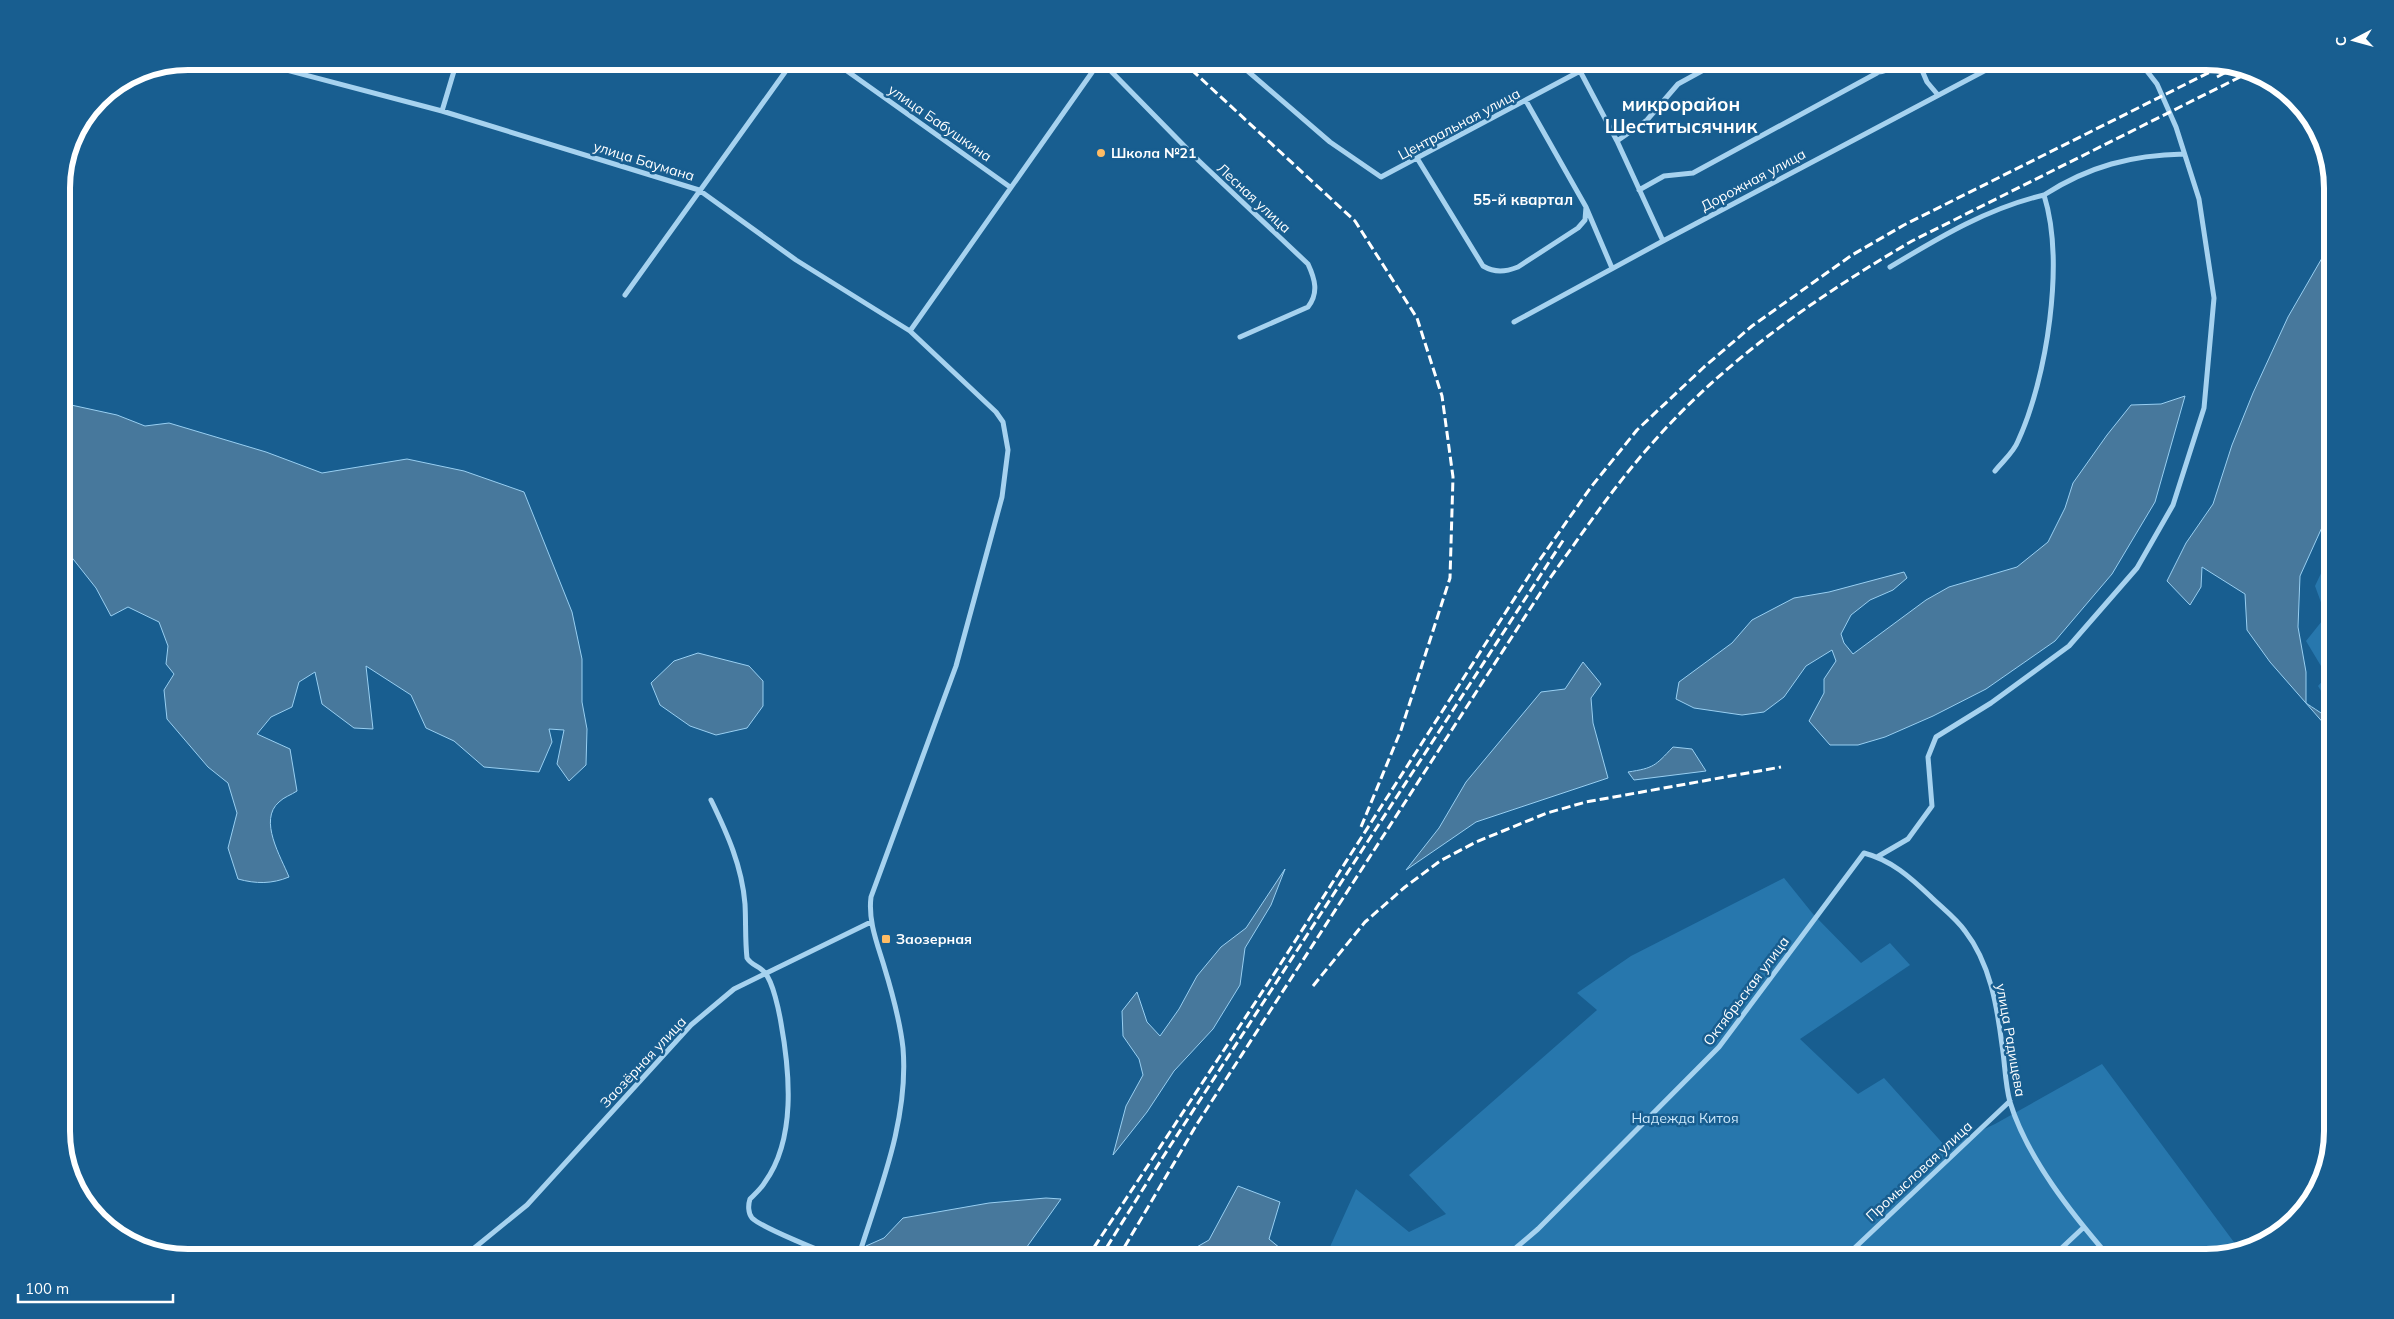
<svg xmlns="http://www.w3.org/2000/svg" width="2394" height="1319" font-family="Mulish,sans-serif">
  <rect width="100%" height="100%" fill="#185e90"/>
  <path fill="#2777ad" d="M2333,548V710L2318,686L2327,676L2306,641L2326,616L2315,586Z
    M1784,878L1813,914L1861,963L1890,943L1910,965L1800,1039L1858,1094L1884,1078L1946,1147L1995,1124L2102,1064L2239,1249L2206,1258H1325L1356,1189L1409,1232L1446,1214L1409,1175L1597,1010L1577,993L1631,956Z"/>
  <path fill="#47789c" stroke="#98cff2" d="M2333,239V503L2300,576L2298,627L2306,672V703C2310,706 2331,719 2332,721C2334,724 2333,730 2333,734L2270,662L2247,630L2245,594L2202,567L2201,587L2190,605L2167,581L2186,543L2213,504L2232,445L2253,393L2288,317Z
    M2185,396L2155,502L2112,574L2055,641L1986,689L1933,716L1885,737L1858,745H1830L1809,721L1824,693V679L1836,661L1832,650L1806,666L1784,697L1764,712L1742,715L1694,708L1676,699L1679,682L1732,643L1752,620L1794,598L1829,592L1904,572L1907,578L1893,590L1870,600L1851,615L1841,634L1844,643L1853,654L1926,600L1949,587L2017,567L2048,542L2065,508L2073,483L2107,435L2131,405L2161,404Z
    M62,403L117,415L145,426L169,423L266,452L322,473L407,459L464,471L524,492L572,612L582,659V702L587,729L586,765L569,781L557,764L564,730L549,729L552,742L539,772L484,767L454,741L426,728L411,695L366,666L373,729L354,728L322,704L315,672L299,682L292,707L271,717L257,734L290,749L297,791C291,795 284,797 279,802C258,820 281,857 289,877C272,884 256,884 238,879L228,848L237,813L228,783L208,767L167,719L164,690L174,674L166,664L168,646L159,622L128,607L111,616L96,588L62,545Z
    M698,653L749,666L763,681V706L747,728L716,735L690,726L660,705L651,683L674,661Z
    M1583,662L1601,684L1591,698L1593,723L1608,778L1476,822L1406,870L1439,828L1466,782L1541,692L1565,689Z
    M1673,747L1692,749L1706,771L1634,780L1628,772C1654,768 1655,766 1673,747Z
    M1285,869L1271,905L1245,948L1240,985L1213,1029L1174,1071L1147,1112L1113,1155L1126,1106L1143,1075L1139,1059L1123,1036L1122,1011L1137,992L1147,1022L1160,1036L1179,1009L1197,976L1221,947L1246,928Z
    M1238,1186L1280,1202L1269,1239L1292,1258H1190L1195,1248L1209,1240Z
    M1046,1198L1061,1199L1019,1258H862L866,1246L884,1238L903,1218L989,1203Z"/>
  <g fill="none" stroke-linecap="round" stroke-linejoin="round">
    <path stroke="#a6d2ef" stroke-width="5" d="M252,61L442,111L699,190L796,260L910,331L996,412L1003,422L1008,450L1002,497L956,666L871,897C868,921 877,943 884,966C892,992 900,1021 903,1048C909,1120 879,1191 858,1258
      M833,61L1010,187
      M1101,61L1199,161L1308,264C1315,279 1319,293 1308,307L1240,337
      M1236,61L1330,142L1381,177L1599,61
      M1570,61L1580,71L1617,141L1663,241
      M1860,61C1879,79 1882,72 1903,61
      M1918,61L1927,82L1938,95
      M1526,101L1586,207L1612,268
      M442,111L457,61
      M1617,141L1647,120L1678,84L1720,61
      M1417,158L1483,266C1495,273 1505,272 1518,267L1578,228L1585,220L1586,207
      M1639,190L1664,176L1693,173L1877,73
      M1890,267C1940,237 1988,208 2044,195
      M625,295L793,61
      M1514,322L1663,241L2003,61
      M910,331L1100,61
      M1995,471C2002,462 2014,452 2018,441C2047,378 2065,262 2044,195C2089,166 2132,155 2184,154
      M2324,595L2333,603
      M711,800C727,833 742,866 745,904C746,922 745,940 747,958C752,966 760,966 765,973C773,982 779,1011 781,1023C790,1073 796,1139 765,1182C761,1189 755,1194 750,1199C748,1205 748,1213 752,1218C761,1227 826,1254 841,1258
      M1877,857L1908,839L1932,806L1928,757L1936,737L1991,703L2069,646L2137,568L2173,505L2204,408L2214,298L2199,199L2176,127L2157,84L2139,61
      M462,1258L527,1205L691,1025L734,989L871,922
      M1504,1258L1538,1229L1719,1047L1864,853C1891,860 1910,877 1930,896C1941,907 1956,918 1965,931C1990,963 1997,1006 2002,1045C2005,1063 2005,1084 2010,1102C2027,1158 2072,1214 2110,1258
      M1844,1258L2010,1101
      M2051,1258L2084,1227"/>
    <path stroke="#fff" stroke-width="3" stroke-dasharray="9 4" stroke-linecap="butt" d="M1182,61L1355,221L1417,318L1442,396L1453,477L1450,578L1401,730L1361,827
      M2217,77L2234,68
      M1313,986L1365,922L1405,887L1440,861L1476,842L1547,813L1586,802L1781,767
      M1087,1258L1274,974L1534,568L1591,487L1637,430L1704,367L1752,326L1852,255L1904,225L2224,65
      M1100,1258L1163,1157L1564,539
      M1118,1258L1197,1124L1550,578C1582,534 1612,489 1648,448C1722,362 1816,297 1912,241L2250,72"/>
  </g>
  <g fill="#ffbc64" stroke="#185e90" stroke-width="2">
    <circle cx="1101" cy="153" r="5"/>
    <rect x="881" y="934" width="10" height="10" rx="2.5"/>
  </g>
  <g text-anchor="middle" stroke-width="5" stroke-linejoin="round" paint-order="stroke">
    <g font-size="14" fill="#fff" stroke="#185e90">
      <text transform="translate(940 123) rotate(35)" y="5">улица Бабушкина</text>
      <text transform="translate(1459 124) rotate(-28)" y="5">Центральная улица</text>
      <text transform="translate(644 161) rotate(17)" y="5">улица Баумана</text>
      <text transform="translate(1753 180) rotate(-28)" y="5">Дорожная улица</text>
      <text transform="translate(1254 198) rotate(43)" y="5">Лесная улица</text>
      <text transform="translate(1746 991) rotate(-53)" y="5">Октябрьская улица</text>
      <text transform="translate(2011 1040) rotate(80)" y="5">улица Радищева</text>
      <text transform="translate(643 1062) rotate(-47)" y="5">Заозёрная улица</text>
      <text transform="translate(1919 1171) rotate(-43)" y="5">Промысловая улица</text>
    </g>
    <g font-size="14" font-weight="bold" fill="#fff" stroke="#185e90" text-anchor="start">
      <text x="1111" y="158">Школа №21</text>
      <text x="896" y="944">Заозерная</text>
    </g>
    <g font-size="14" fill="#cce8fb" stroke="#185e90">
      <text x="1685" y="1123">Надежда Китоя</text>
    </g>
    <g font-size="15" font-weight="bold" fill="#fff" stroke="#185e90">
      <text x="1523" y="205">55-й квартал</text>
    </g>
    <g font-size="19" font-weight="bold" fill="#fff" stroke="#185e90">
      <text x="1681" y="111">микрорайон<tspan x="1681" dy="22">Шеститысячник</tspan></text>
    </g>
  </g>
  <path d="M0 0H2394V1319H0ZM188 70H2206A118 118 0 0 1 2324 188V1131A118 118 0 0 1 2206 1249H188A118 118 0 0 1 70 1131V188A118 118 0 0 1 188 70Z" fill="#185e90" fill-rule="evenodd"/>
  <path fill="none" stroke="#fff" stroke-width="6" d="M188 70H2206A118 118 0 0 1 2324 188V1131A118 118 0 0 1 2206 1249H188A118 118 0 0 1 70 1131V188A118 118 0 0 1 188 70Z"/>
  <g transform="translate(2354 40) rotate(264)" stroke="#185e90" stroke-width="4" paint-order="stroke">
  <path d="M0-4L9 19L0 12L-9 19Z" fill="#ffffff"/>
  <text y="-8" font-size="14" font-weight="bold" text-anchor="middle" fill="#ffffff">С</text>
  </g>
  <path d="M18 1294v8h155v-8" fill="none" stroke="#ffffff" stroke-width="2.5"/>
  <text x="25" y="1294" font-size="15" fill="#ffffff" stroke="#185e90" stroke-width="4" paint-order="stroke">100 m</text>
</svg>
